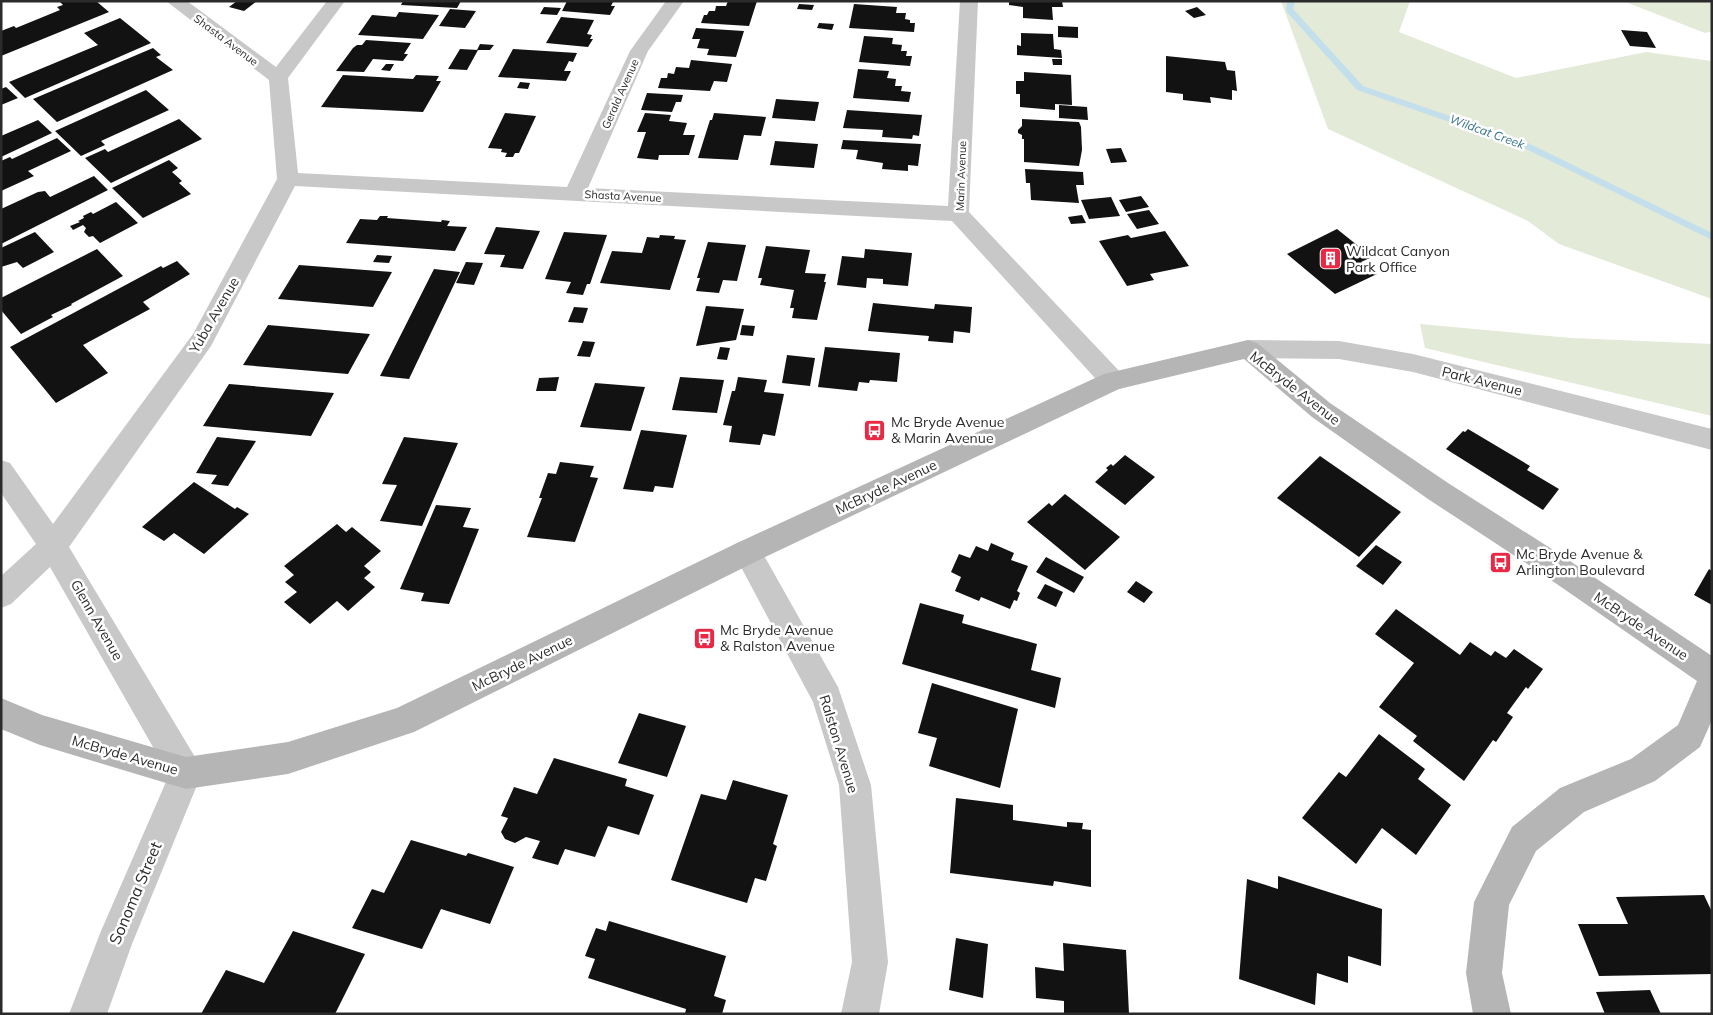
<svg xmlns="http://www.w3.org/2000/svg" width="1713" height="1015" font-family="Mulish,sans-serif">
  <rect width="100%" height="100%" fill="#fff"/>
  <path fill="#e3ead8" d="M1281,1H1410L1399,32L1516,78L1646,52L1712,61V299L1559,244L1528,221L1328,129Z
    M1623,1H1712V31L1705,33Z
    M1420,324L1571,338L1712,344V416L1425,348Z"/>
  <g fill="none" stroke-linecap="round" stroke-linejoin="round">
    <path fill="#c3dfeb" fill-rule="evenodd" d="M1287,1H1295L1293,9L1363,86L1528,143L1712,233V240L1522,147L1357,90L1286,11Z"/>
  </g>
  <path fill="#121212" d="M59,1H96L109,12L1,56V31L14,26L16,28L60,10L57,7L63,5Z
    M237,1H257L244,11L229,7Z
    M403,1H461L457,8L401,5Z
    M567,1H607L613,2L611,6H615L610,15L562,11Z
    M728,1H757L749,26L701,23L704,15H707L709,11H715L716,6H726Z
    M1009,1H1062L1063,7H1052L1053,20L1023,18V7L1009,5Z
    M799,4L814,5L812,10L797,9Z
    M854,4L897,7L896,13H906L905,19L910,20V23H915L914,32L849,28Z
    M544,7L561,8L557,15L540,14Z
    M1197,7L1206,15L1194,18L1185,11Z
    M450,9L476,11L465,28L439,26Z
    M399,12L439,15L423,39L358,35L372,15L396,17Z
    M561,17L594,20L587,34L592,35L590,39H593L588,47L546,43Z
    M120,18L151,43L25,98L9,82L98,45L84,33Z
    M819,23L834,24L832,30L817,28Z
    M1058,26L1078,27V38L1058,37Z
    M696,28L744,31L736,57L707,55L709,49L697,48L700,39H692Z
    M1621,30L1647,32L1656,48L1630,46Z
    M1021,33L1053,34L1054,49L1061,50L1062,58L1017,55V45L1021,46Z
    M864,36L893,38L892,44L902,45L901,51H907L906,56H912L910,66L859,62Z
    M366,40L411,43L404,54H408L403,61L373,59L364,72L336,71L353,48L357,45H362Z
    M480,44L494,45L490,50H477Z
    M153,48L161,55L156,57L173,70L57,122L33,99Z
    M460,49L478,50L467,70L448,69Z
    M513,49L577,53L573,62L569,61L564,71H571L566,81L498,77Z
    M1166,56L1225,62L1227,70L1235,71L1237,91L1232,90V100L1210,97L1211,103L1183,100V94L1166,92Z
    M1052,59H1062V65H1053Z
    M691,60L732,64L727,82L714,81L710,91L658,88L661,78H667L668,73L674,74L676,67L689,68Z
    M386,64H394L390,71L381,70Z
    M858,69L889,71L887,78L896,79L895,86H902L901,91L911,92L909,102L853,98Z
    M1024,72L1071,75L1072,105L1055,104V110L1020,107V94H1016V81H1024Z
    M343,75L413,79L416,75L439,76L436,81H441L423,112L321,107Z
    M520,82L530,83L528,89L517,88Z
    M6,87L18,98L1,105V89Z
    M146,90L169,110L101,141L105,145L81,156L55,131Z
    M647,93L683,95L681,102H676L672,112L641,110Z
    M776,99L819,102L815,121L772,118Z
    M1059,105L1087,107L1088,120L1059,118Z
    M847,110L922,115L919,136L913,135L912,139L882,137L883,130L843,128Z
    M505,113L536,116L519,153H515L513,157H505L507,153L501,152L502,149L488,148Z
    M645,113L671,115L669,121L687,123L683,135H695L689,155H659L658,160L637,158L646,132H637Z
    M714,113L766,117L761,136L744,135L738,160L698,158L710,120H712Z
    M179,119L202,139L111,183L85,158L105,149L108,152Z
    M1022,119L1079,122L1081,127L1082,150L1079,166L1024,162V139H1022V135L1018,133V130L1022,126Z
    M38,120L52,133L1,157V136Z
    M57,138L71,151L28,171L34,176L1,191V161L10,157L12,159Z
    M843,140L921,144L918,166L908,165V171L882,169L883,163L856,159L858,150L841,149Z
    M775,141L818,144L814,168L770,165Z
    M1121,148L1127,162L1111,163L1106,149Z
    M169,160L178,168L172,172L182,181L179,183L191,194L143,218L112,188Z
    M1025,169L1083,172L1084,185H1076L1079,203L1031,200L1030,183H1026Z
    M94,176L108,190L1,244V209L38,192L45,191L50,197Z
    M1141,196L1149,207L1126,212L1119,200Z
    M1111,197L1120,216L1089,219L1081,200Z
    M116,202L138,223L100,243L93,236L89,237L84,232L86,228L83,225L73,230L70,226L80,222L78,221L84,218L83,216L91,212L93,214Z
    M1149,210L1159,224L1137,229L1127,214Z
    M1082,215L1086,223L1071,224L1068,217Z
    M380,216H388L387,218L441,222L442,220L450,221L447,226L467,227L455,251L346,243L360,219L377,220Z
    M496,227L540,231L523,269L500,267L505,255L484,254Z
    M1337,229L1372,257L1361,262L1377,274L1335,294L1287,254Z
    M1165,231L1189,266L1150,274L1154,280L1127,286L1099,241L1128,235L1131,238Z
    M35,232L54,252L23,268L17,262L1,267V248Z
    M564,232L607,235L590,284H587L583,295L566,293L571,282L545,279Z
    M660,235L675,236L674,239L686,240L670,290L600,283L612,251L642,253L647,237L659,238Z
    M708,242L746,245L737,281L723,280L719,293L696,291L700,278H697Z
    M766,246L810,250L805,273L826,274L824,282H826L817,320L792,318L794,308H790L794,290L760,285L762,278H758Z
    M97,249L123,276L71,304L72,305L51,315L53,317L21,334L1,310V298Z
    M865,249L912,253L908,286L883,284V279L867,278L866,288L837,285L842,256L864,258Z
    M377,255L392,256L389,263L373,262Z
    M177,261L190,274L143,302L150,309L83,345L108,373L56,403L10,347L161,266L163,268Z
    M466,262L483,263L474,285L456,283Z
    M299,265L392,272L373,307L278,299Z
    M434,269L460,272L409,379L380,376Z
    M873,303L934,309L935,304L972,307L970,333L954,331L953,343L928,341L929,336L868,331Z
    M706,306L744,309L736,340L696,346Z
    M574,307L588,308L583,323L568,322Z
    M268,325L370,334L348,374L243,365Z
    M742,325L755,326L753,336L740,335Z
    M583,341L595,342L590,357L577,356Z
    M720,347L730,348L727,360L717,359Z
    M825,347L900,353L897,382L870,380L869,383L859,382L857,391L818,387Z
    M787,355L815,358L810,386L782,383Z
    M559,377L556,391H536L539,378Z
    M680,377L724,380L717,413L672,410Z
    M738,377L767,380L764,392L784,394L775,436L763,434L760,445L729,442L732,426L723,425L732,391H735Z
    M595,383L645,387L631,431L580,427Z
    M229,384L334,393L311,436L203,426Z
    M1468,429L1530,466L1527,470L1559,489L1543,510L1446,449L1463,431L1465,432Z
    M641,430L687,435L673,488L655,486L653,492L623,489Z
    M217,437L256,441L228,486L211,484L217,475L196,473Z
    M404,437L458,443L422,526L380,521L397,485L382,484Z
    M1125,455L1155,477L1125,505L1095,482L1108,470L1106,468L1111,464L1113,466Z
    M1320,456L1401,512L1359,557L1277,498Z
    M560,462L594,466L590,477L598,478L575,542L527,537L542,498H539L548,473L556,474Z
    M194,482L235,509L237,507L249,514L204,554L174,533L164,541L142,527Z
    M1065,494L1120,537L1085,570L1027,522L1049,503L1052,506Z
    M436,505L471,508L463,527L479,529L449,604L421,601L424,593L400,589Z
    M337,524L346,532L352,527L381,551L364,566L371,572L364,578L375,587L348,611L337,601L310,624L284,602L297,592L285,582L294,575L284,566Z
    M991,543L1014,553L1011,560L1028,566L1017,591L1020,593L1017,601L1014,600L1010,609L981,597L979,601L955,591L961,577L951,572L959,554L970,558L976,546L988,551Z
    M1376,545L1402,562L1383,585L1356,566Z
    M1046,557L1084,577L1074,593L1036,572Z
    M1709,569L1712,571V605L1694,595Z
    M1136,581L1153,592L1144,603L1127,592Z
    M1045,584L1063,592L1056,607L1037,598Z
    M920,603L964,615L962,623L1037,644L1031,670L1061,678L1055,708L902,664Z
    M1396,609L1460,655L1470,642L1491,656L1495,651L1506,658L1514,649L1543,669L1528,689L1526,687L1507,713L1513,717L1496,742L1493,740L1464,781L1413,741L1417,736L1379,707L1414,663L1375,634Z
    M932,683L1018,709L1000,788L929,766L937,738L918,733Z
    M639,713L686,726L667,777L618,763Z
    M1379,734L1425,769L1418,779L1451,805L1416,855L1382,828L1356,864L1302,818L1339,772L1346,777Z
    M554,758L627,779L625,786L654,795L639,835L608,826L595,857L565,849L558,865L532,858L540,841L526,837L515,843L505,839L501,832L508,818L501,816L514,787L537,794Z
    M733,780L788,795L773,844L777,846L766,881L755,878L747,903L671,880L701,794L726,800Z
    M956,798L1013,805V820L1067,827V822L1083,823L1082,829L1091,830V887L1054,881L1053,886L950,873Z
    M411,840L466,856L468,853L514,867L490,924L441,909L422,949L352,928L372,889L384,893Z
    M1278,876L1382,909L1381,966L1348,956V983L1317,973L1315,1005L1239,979L1247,879L1278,889Z
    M1704,895L1712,912V974L1599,976L1578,924H1628L1616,897Z
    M609,921L726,956L714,996L726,1000L722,1014H685L686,1009L588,978L595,959L585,956L596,928L606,931Z
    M293,931L365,954L335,1014H201L226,970L264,983Z
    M956,938L988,944L983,998L949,990Z
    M1063,943L1126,950L1129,1014H1064V1001L1036,998L1035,967L1064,971Z
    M1650,990L1661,1014H1605L1596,992Z"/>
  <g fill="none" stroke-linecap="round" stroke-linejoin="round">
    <path fill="#c8c8c8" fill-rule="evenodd" d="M166,1H187L276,67L327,1H345L288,78L298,173L567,187L630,51L666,1H684L648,51L588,188L948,206L960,1H978L969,212L1122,374L1126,381L1122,388L1113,391L1104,388L952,221L295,186L211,346L69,547L198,762L202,773L132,944L107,1014H69L101,931L169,775L50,567L11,604L1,608V576L36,544L1,493V460L10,463L53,524L193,334L277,179L269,80Z
      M1248,340L1339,341L1413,354L1712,429V450L1413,372L1339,359L1248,358L1239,355L1236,349L1239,343Z
      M747,540L757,543L838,687L871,785L888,962L879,1014H841L852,962L839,785L813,702L733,552L737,543Z"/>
    <path fill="#b5b5b5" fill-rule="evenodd" d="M1248,340L1257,343L1330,403L1448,483L1558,553L1712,656V720L1700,747L1655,781L1584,812L1536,851L1509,905L1502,973L1511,1014H1473L1466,973L1474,902L1512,827L1560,788L1631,759L1678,725L1697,681L1538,571L1428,499L1312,417L1244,359L1119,389L757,561L414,732L288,774L186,789L40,745L1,729V698L42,715L186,757L288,742L397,708L737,543L1104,374Z"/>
  </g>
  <defs>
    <symbol id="building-square" viewBox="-11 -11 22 22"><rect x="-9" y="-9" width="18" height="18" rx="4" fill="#e82845" stroke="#fff"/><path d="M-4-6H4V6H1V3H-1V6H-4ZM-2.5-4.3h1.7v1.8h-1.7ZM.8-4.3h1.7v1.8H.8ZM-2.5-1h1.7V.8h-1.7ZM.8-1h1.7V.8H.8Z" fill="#fff"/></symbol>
    <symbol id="bus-square" viewBox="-11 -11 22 22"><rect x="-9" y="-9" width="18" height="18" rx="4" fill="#e82845" stroke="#fff"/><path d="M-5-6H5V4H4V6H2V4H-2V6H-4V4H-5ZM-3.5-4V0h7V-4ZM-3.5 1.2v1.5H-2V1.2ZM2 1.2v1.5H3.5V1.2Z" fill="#fff"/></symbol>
  </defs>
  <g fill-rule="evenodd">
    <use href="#building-square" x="1318" y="246" width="25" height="25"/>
    <use href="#bus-square" x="862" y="418" width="25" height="25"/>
    <use href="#bus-square" x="1488" y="550" width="25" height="25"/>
    <use href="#bus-square" x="692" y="626" width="25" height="25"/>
  </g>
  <g text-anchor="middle" stroke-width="5" stroke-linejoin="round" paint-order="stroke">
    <g font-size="11" fill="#2b2b2b" stroke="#fff">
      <text transform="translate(226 40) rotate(37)" y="4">Shasta Avenue</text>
      <text transform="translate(620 94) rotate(-66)" y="4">Gerald Avenue</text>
      <text transform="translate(961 176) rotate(-88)" y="4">Marin Avenue</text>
      <text transform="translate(623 196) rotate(3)" y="4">Shasta Avenue</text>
    </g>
    <g font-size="12" font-style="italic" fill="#39748e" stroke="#fff">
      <text transform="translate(1487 132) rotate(20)" y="4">Wildcat Creek</text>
    </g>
    <g font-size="14" fill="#2b2b2b" stroke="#fff" text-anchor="start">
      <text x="1346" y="256">Wildcat Canyon<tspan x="1346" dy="16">Park Office</tspan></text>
      <text x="891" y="427">Mc Bryde Avenue<tspan x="891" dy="16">&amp; Marin Avenue</tspan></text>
      <text x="1516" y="559">Mc Bryde Avenue &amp;<tspan x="1516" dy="16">Arlington Boulevard</tspan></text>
      <text x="720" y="635">Mc Bryde Avenue<tspan x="720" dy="16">&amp; Ralston Avenue</tspan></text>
    </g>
    <g font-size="14" fill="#2b2b2b" stroke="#fff">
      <text transform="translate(214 315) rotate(-60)" y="5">Yuba Avenue</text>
      <text transform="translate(1482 381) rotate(14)" y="5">Park Avenue</text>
      <text transform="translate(1295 388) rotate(38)" y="5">McBryde Avenue</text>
      <text transform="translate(886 487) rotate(-25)" y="5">McBryde Avenue</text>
      <text transform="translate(97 620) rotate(60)" y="5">Glenn Avenue</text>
      <text transform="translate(1641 626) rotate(34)" y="5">McBryde Avenue</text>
      <text transform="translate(522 663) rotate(-26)" y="5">McBryde Avenue</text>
      <text transform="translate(839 744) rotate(73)" y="5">Ralston Avenue</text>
      <text transform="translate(125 755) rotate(16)" y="5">McBryde Avenue</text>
    </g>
    <g font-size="16" fill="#2b2b2b" stroke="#fff">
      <text transform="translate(135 893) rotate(-67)" y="6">Sonoma Street</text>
    </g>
  </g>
  <rect width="1713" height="1015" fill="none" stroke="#2b2b2b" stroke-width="5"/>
</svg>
